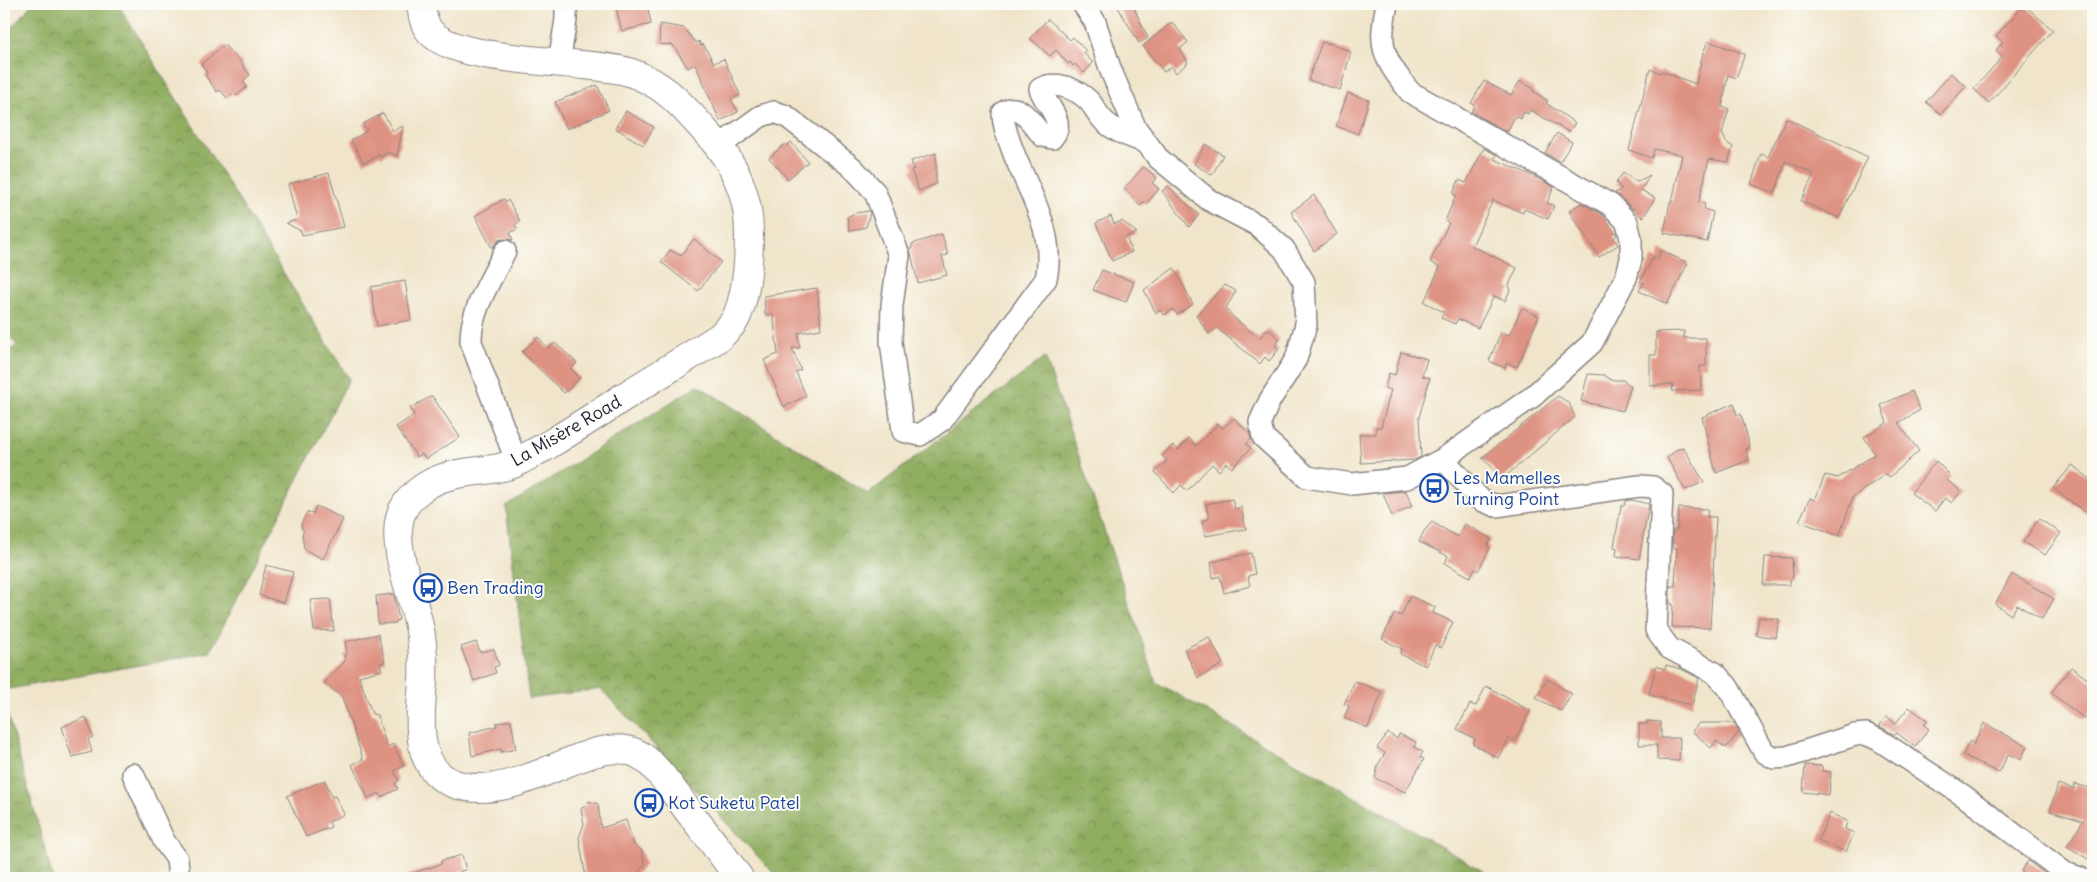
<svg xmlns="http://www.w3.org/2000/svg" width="2097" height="882" font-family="Delius,sans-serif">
  <defs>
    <pattern id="forest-crowns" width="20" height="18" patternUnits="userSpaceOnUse" patternTransform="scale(1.25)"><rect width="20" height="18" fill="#90ad60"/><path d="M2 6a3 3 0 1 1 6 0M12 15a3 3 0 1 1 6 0" fill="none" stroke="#758c50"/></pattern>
  </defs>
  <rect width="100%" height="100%" fill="#fdfcf7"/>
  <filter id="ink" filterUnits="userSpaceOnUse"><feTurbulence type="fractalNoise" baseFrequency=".02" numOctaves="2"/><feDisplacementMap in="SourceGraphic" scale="10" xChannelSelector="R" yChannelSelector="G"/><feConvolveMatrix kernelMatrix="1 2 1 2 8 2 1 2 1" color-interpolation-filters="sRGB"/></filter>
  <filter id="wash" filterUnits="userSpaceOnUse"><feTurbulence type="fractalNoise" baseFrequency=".0096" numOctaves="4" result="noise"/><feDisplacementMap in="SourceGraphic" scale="20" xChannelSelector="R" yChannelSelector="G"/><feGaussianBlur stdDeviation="1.12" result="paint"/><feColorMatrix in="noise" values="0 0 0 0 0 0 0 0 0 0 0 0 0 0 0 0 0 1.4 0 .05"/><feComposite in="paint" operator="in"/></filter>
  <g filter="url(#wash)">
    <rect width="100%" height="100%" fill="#f0e5ca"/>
    <path fill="url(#forest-crowns)" stroke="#59684e" d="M32,4H118L349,379L210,652L4,690V355L17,345L4,330V36Z
      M1045,357L1156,682L1495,878H778L601,689L529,699L506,507L698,385L868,494Z
      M4,702L53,878H4Z"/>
    <g id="blocks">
      <path fill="#de9282" d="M615,4H647L651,24L622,31Z
        M1116,4H1132L1148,38L1139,43Z
        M2024,5L2053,30L1989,103L1974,89L2003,56L1996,50L2003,42L1996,36Z
        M1048,19L1070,40L1073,37L1086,51L1084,53L1093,63L1084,73L1075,64L1073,66L1070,62L1068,64L1056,50L1050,56L1030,38Z
        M1172,22L1188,42L1180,49L1188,63L1176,73L1171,66L1164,72L1143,46Z
        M660,24L684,28L696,43L699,41L701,46L703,44L714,63L724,59L740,95L731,99L738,112L720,121L695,64L688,68L673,45L659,44Z
        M1708,41L1745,54L1736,78L1728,75L1722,107L1729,109L1722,133L1726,142L1733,147L1728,162L1709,159L1699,202L1705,204L1704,209L1713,212L1707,242L1664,233L1670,202H1672L1682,155L1654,149L1652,158L1629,150L1650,69L1660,73L1661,71L1696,84L1703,53Z
        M1322,42L1332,44L1351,52L1340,90L1308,80Z
        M224,45L242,63L241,64L250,75L243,81L247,87L236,96L233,93L227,98L220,90L217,92L205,75L207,73L201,64Z
        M1951,73L1966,86L1941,114L1926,102Z
        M1484,81L1511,95L1520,81L1534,89L1533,91L1548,101L1546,103L1575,123L1569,132L1530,110L1528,114L1524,112L1521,119L1515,116L1507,132L1471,112L1475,105L1471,103Z
        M597,85L609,110L567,129L555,102Z
        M1348,93L1369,100L1358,134L1336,126Z
        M626,111L654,127L643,145L615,128Z
        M383,113L393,131L403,126L397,156L388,152L381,157L379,155L364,163L351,140L367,131L363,124Z
        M1786,118L1868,157L1839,218L1801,201L1814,174L1786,161L1775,193L1751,184L1761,154L1768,157Z
        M1557,133L1572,142L1560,162L1545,153Z
        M791,142L808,162L788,179L769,158L785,144L787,146Z
        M1205,144L1223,155L1212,175L1194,164Z
        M1484,148L1497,155L1494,159L1531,175L1554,187L1547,203L1554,206L1548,219L1524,209L1523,213L1493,200L1472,246L1517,268L1508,287L1511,288L1505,301L1494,296L1478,328L1458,319L1455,324L1441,318L1444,312L1424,302L1440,267L1430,262L1449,223L1445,221L1456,195L1453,194L1459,180L1466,183Z
        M936,153V184L919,191L911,170L914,169L911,161Z
        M1144,167L1157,178L1152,183L1159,189L1146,204L1144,202L1140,206L1124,188Z
        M329,173L344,227L302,235L301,231L286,223L297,220L288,184Z
        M1623,173L1637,182L1650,175L1641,190L1655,198L1643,218L1615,193L1622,189L1616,183Z
        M1168,186L1199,215L1189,227L1162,191Z
        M1314,195L1337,234L1314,251L1291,212Z
        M504,199L506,202L508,200L520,221L515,225L517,229L510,233L513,240L505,239L498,240L492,248L475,216Z
        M1581,203L1603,215L1617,235L1614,238L1618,245L1599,257L1569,211Z
        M869,211L870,213L866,227L850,231L847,217L855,213Z
        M1111,216L1114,224L1122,221L1137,233L1126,237L1132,252L1112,261L1096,223Z
        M942,234L948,255L942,256L947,275L918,283L910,249L912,248V244Z
        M694,239L721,262L698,291L661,262L670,250L681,256Z
        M1660,250L1688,263L1667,304L1639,291L1644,283L1640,282L1653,257L1659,259Z
        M1174,268L1193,304L1177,315L1173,309L1164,315L1161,310L1156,313L1144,290Z
        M1102,270L1134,282L1126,302L1093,290Z
        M405,281L411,320L377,326L371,287Z
        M1225,285L1236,291L1226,308L1233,317L1259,338L1268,329L1280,339L1275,346L1279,349L1269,361L1265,357L1260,364L1217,328L1209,334L1196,315Z
        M817,288L821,329L798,333L800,348H792L801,370L796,372L806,396L784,407L764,360L778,354L773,314L765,315L764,296Z
        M1522,308L1539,316L1517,367L1507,363L1505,368L1489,361L1501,332L1509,335Z
        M1684,331V338H1706V366H1700L1701,390L1672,391L1673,384L1650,386V355H1656V332Z
        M538,337L548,348L555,343L577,363L571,369L580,378L564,393L522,352Z
        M1401,352L1427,359L1422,376L1430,378L1419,417L1421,457L1414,460L1361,463L1359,434H1376V427H1381L1391,390L1385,388L1389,373L1395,375Z
        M1588,374L1604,375L1611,380H1623L1631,386L1623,411L1581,401Z
        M1912,391L1920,410L1898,423L1919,451L1890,477L1886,474L1853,497L1839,536L1799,521L1810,498L1815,500L1825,475L1838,478L1875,454L1864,437L1887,423L1881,405Z
        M432,396L460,437L426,459L422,454L417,457L396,427L414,415L410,408Z
        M1558,396L1569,403L1575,417L1500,481L1493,468L1482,458Z
        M1734,403L1737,415L1741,414L1748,439L1749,448L1746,449L1749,460L1716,473L1702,417Z
        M1234,418L1249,433L1251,439L1246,444L1251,448L1232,468L1226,463L1219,471L1212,464L1187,491L1181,485L1174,493L1155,472L1167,461L1162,456L1173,445L1178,450L1189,438L1196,446L1218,424L1223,428Z
        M1683,447L1704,482L1685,490L1667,458L1676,450Z
        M1936,461L1950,475L1947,480L1961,491L1952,503L1945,498L1935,511L1911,493Z
        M2072,465L2093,481V518L2053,488Z
        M1406,491L1412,506L1392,516L1383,493Z
        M1232,499L1235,509L1241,507L1246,529L1205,536L1202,521L1209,519L1206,504Z
        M1631,500L1649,504L1639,559L1616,556L1617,548L1614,547L1621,506H1624L1626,501Z
        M316,506L343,519L323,559L304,549L302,534L304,530L302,529L301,524L307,512L313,514Z
        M1679,508L1708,509L1707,517H1716L1710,628L1672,627L1673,604H1670V586H1675L1677,548H1672L1673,530H1677Z
        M2039,519L2061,533L2045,555L2023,542Z
        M1432,522L1458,537L1465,524L1491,539L1487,546L1490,548L1478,571L1475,569L1470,577L1445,563L1448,556L1419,542L1424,531Z
        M1251,553L1255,574L1248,576L1250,586L1224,593L1220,576L1213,578L1211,562Z
        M1765,557L1792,558L1793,577L1790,580V585H1763Z
        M266,565L293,572L284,603L259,595Z
        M2012,574L2054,599L2042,619L2017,605L2011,615L1995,604Z
        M394,594L399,620L396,621V623L378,624L376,596Z
        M1410,596L1435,607L1433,613L1453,622L1441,648L1435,645L1426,666L1400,654L1402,649L1382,639L1395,613L1401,616Z
        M330,599L334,631L314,630L310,600Z
        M1759,617L1779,619L1776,638L1756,635Z
        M378,634L385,662L380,663L382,670L359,676L372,714L377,715L387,747L393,744L404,766L394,771L399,781L395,783L398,789L381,797L379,793L368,798L352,765L363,759L342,697L324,683L345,661L344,655L347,654L345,642Z
        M1209,637L1223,664L1198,678L1184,649Z
        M476,642L480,652L494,649L499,665L494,667L496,673L474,681L461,647Z
        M1666,665L1681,669L1699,678L1692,705L1649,695L1656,666L1665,669Z
        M2071,667L2093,683V707L2085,719L2051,693Z
        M1547,679L1572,694L1561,711L1536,698Z
        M1355,681L1382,692L1368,728L1344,718L1349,706L1344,704Z
        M1486,686L1530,711L1515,741L1509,738L1498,758L1473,744L1475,739L1457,729L1470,704L1476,706Z
        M1909,707L1928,721L1924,725L1929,729L1915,747L1897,733L1895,735L1879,726L1887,716L1895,724Z
        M86,717L93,737L88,739L92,752L72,757L62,727Z
        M511,720L516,749L501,752V749L472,756L469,733L497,726L496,723Z
        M1647,721L1661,722V738H1680L1679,761L1657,760V745H1639V724H1647Z
        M1699,723H1734L1739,732L1726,748L1716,741L1711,748L1692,731Z
        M1984,723L2027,746L2021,760L2008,754L1999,773L1963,755L1970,741L1974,744Z
        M1388,733L1397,739L1399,734L1416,742L1414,747L1423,752L1420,757L1424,759L1405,792L1375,778L1378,765L1385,753L1377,748Z
        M1805,765L1822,766V771L1831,772L1829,795L1803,792Z
        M325,780L332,797L335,796L344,814L329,822L331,827L306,837L287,796Z
        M2058,784L2074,789L2075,784L2093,789V862L2067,846L2083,821L2050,811Z
        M589,801L598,804L601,828L626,820L634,845L641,850L645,864L638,873L627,878H586L579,838L584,824L581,809Z
        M1830,813L1847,821L1845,829L1854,833L1846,852L1818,840Z
        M462,855L466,870L460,871L462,878H407V875L441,864V861Z
        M2028,861L2051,878H2029L2021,871Z"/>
    </g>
  </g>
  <g filter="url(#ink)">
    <use href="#blocks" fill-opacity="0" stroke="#898482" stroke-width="1"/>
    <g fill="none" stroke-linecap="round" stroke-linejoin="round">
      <defs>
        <path id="minor" d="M1083,4L1095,22L1111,71L1135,127L1158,158L1209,200L1257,225L1284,249L1304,282L1306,325L1296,359L1270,400L1260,422L1263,437L1307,477L1352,484L1407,478L1443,459L1532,397L1592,343L1626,278L1631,259V239L1627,222L1611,205L1410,92C1382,56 1378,48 1387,4
          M559,62L566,20V4
          M719,146L761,116L774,112L786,116L853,168L875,192L899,255L892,305L891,342L903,431L920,435L942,420L1046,279C1056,234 1030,194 1014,154C1009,140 1003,127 1003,113C1018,98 1033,126 1043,136L1052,138C1067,121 1046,106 1040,89C1056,80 1077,89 1089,101C1094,106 1097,114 1103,120C1115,132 1131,137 1147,143
          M505,251C492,279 470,310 471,342L517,463
          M1443,459L1481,500L1496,506L1640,486L1653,487L1662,494L1656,630L1669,648L1715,673L1728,687L1764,752L1774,758L1787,757L1855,735L1866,734L1879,740L1964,796L2065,873L2080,878
          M133,774L164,841L177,859L179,878"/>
        <path id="secondary" d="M421,4C422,12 423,22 428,29C452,65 585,59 629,72C666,84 683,107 708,134C734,162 749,194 749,233C749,259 747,294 736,318C733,325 726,330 721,336C689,357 655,377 622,398C597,415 571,431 545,447C534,452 524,459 513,464C492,472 470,470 449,476C429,481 406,496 400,517C392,547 411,591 418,621C423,641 424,662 423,682C420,717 413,770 455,784C519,806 589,732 636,753C656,762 676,796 690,813C707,835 724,856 739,878"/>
      </defs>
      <use href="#minor" stroke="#898482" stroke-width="24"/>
      <use href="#secondary" stroke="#898482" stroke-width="30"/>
      <use href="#minor" stroke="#fff" stroke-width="21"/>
      <use href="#secondary" stroke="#fff" stroke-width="28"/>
    </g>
  </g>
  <defs>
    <symbol id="bus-ring" viewBox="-11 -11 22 22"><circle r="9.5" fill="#fdfcf7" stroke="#1a4fb4" stroke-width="1.5"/><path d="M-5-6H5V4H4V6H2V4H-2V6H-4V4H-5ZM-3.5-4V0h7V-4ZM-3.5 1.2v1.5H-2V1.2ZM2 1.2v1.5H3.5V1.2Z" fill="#1a4fb4"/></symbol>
  </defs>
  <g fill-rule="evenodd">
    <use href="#bus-ring" x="1418" y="472" width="32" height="32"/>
    <use href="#bus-ring" x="412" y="572" width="32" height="32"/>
    <use href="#bus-ring" x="633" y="787" width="32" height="32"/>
  </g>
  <g text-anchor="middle" stroke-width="4" stroke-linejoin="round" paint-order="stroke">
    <g font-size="18" fill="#22223b" stroke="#fdfcf7">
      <text transform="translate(566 431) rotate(-30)" y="6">La Misère Road</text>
    </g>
    <g font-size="18" fill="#164399" stroke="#fdfcf7" text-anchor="start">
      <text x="1453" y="484">Les Mamelles<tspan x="1453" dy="21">Turning Point</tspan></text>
      <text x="447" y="594">Ben Trading</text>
      <text x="668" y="809">Kot Suketu Patel</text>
    </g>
  </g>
  <rect width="2097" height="882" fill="none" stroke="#fdfcf7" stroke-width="20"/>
</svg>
